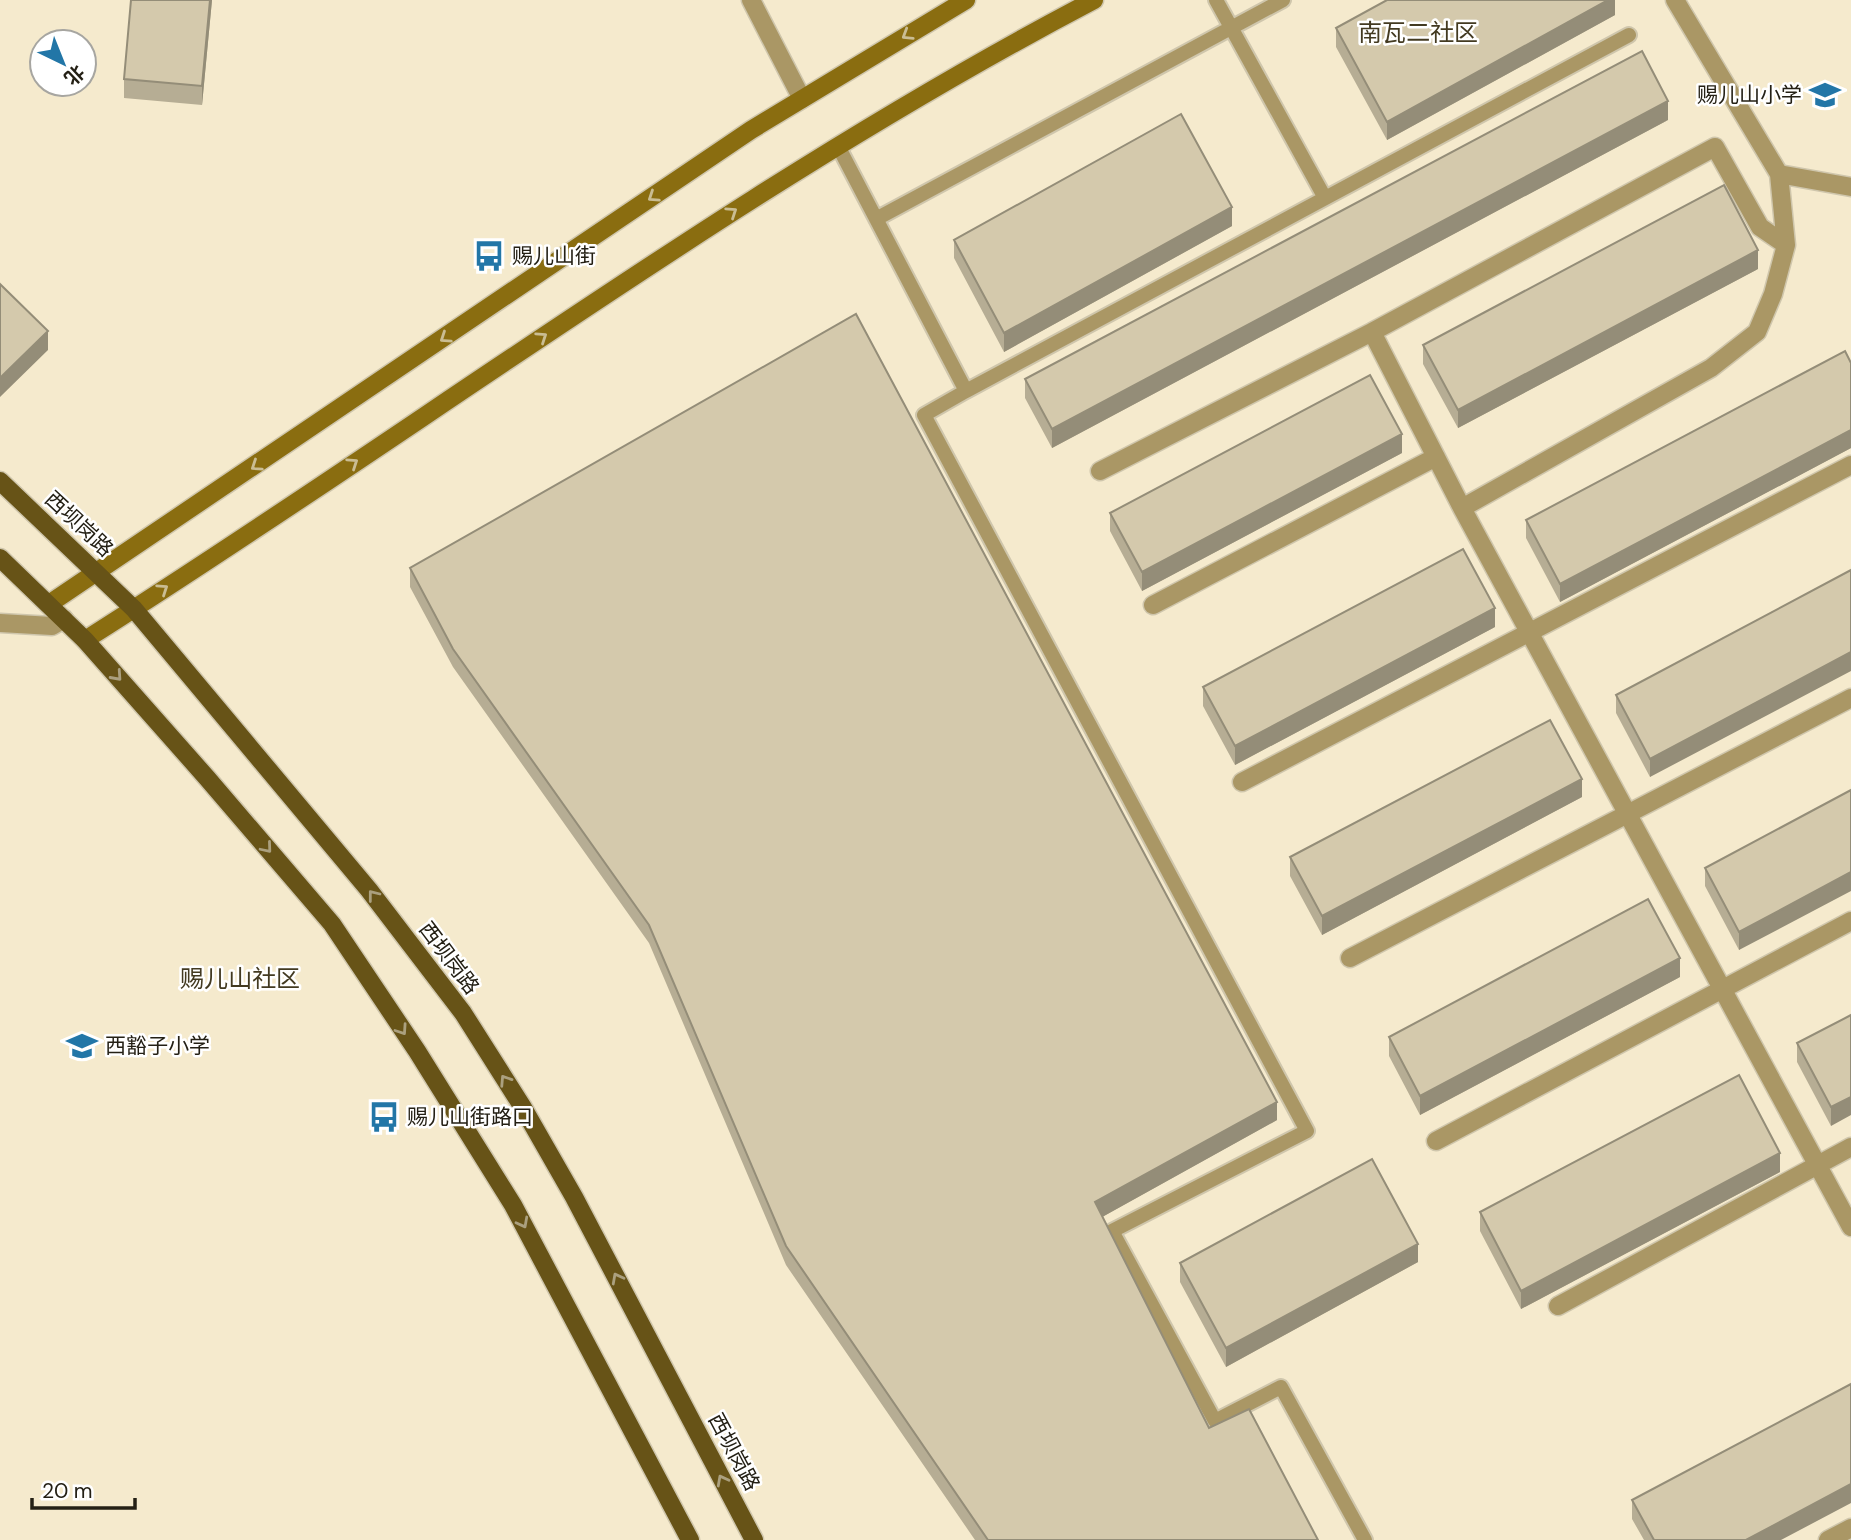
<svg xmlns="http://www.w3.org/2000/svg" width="1851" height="1540" font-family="'DM Sans','Noto Sans SC',sans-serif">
  <rect width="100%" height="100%" fill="#f5eacd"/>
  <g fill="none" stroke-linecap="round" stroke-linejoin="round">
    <defs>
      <path id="service" d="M1216,0L1325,198
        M838,146L966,391L924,415L1307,1131L1112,1231L1215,1421L1281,1387L1365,1540
        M876,219L1283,0
        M966,391L1629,35"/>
      <path id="minor" d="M1675,0L1779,174L1786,245L1773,294L1757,332L1711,368L1462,508L1851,1227
        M1779,174L1851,187
        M1372,332L1715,147L1760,227L1786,245
        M1100,471L1372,332L1462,508
        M1153,605L1436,457
        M1242,782L1851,465
        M1350,958L1851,698
        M1436,1141L1851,921
        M1558,1306L1851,1147
        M1828,1540L1851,1528"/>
      <path id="tertiary" d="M751,0L802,99
        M0,623L52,626L64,619"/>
      <path id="secondary" d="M49,604L751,130L966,0
        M85,640C422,427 741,185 1094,0"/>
      <path id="primary" d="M0,481L134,609L369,890L463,1013L522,1106L574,1197L754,1540
        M0,558L85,640L207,778L332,924L417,1051L513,1205L690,1540"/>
    </defs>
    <use href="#service" stroke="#cfc6ac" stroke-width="18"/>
    <use href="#minor" stroke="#cfc6ac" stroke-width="21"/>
    <use href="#tertiary" stroke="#cfc6ac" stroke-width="21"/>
    <use href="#secondary" stroke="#cfc6ac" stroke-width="21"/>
    <use href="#primary" stroke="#cfc6ac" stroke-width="21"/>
    <use href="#service" stroke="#aa9765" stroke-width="14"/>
    <use href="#minor" stroke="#aa9765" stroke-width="18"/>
    <use href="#tertiary" stroke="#aa9765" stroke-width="18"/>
    <use href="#secondary" stroke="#8a6d10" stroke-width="18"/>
    <use href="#primary" stroke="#675317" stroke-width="18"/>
  </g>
  <path fill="#b6ad94" d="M131,0H212L202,105L124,98V79Z
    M1615,0V15L1387,140L1336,47V28Z
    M1668,120L1052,448L1025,398V379Z
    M1232,226L1004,352L954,258V240Z
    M1758,269L1458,428L1423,364V345Z
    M1851,363V448L1560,602L1526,538V520Z
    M1402,453L1142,591L1110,531V513Z
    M410,568L1277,1120L1102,1217L1209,1428L1318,1540H975L786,1265L649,943L453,667L410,587Z
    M1851,570L1650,777L1616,713V695Z
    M1495,627L1235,765L1203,706V687Z
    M1851,790L1739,950L1705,886V868Z
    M1582,797L1322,935L1290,876V857Z
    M1680,977L1420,1115L1389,1056V1037Z
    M1851,1015L1831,1126L1797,1062V1043Z
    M1780,1172L1521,1309L1480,1231V1212Z
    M1418,1262L1226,1367L1180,1282V1263Z
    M1632,1500L1781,1540H1644L1632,1519Z"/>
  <path fill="#948d78" d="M210,0H212L202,105V86Z
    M1608,0H1615V15L1387,140V122Z
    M1668,101V120L1052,448V429Z
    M1232,207V226L1004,352V333Z
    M1758,250V269L1458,428V410Z
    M48,331V350L0,397V378Z
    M1851,430V448L1560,602V584Z
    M1402,434V453L1142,591V572Z
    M1495,608V627L1235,765V746Z
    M1851,652V671L1650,777V759Z
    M1582,779V797L1322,935V916Z
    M1851,872V891L1739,950V932Z
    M1680,958V977L1420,1115V1096Z
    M1851,1097V1115L1831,1126V1107Z
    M1277,1102V1120L1095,1221V1202Z
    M1780,1153V1172L1521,1309V1291Z
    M1418,1244V1262L1226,1367V1348Z
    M1851,1484V1503L1781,1540H1746Z"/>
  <path fill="#d4c9ac" stroke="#948d78" stroke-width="2" d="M131,0H210L202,86L124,79Z
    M1387,0H1608L1387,122L1336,28Z
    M1642,51L1668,101L1052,429L1025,379Z
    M1181,114L1232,207L1004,333L954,240Z
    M1724,185L1758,250L1458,410L1423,345Z
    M0,284L48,331L0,378Z
    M856,314L1277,1102L1095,1202L1209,1428L1249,1409L1318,1540H988L786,1246L649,925L453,649L410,568Z
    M1845,351L1851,363V430L1560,584L1526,520Z
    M1370,375L1402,434L1142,572L1110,513Z
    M1463,549L1495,608L1235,746L1203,687Z
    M1851,570V652L1650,759L1616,695Z
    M1550,720L1582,779L1322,916L1290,857Z
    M1851,790V872L1739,932L1705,868Z
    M1648,899L1680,958L1420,1096L1389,1037Z
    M1851,1015V1097L1831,1107L1797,1043Z
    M1739,1075L1780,1153L1521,1291L1480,1212Z
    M1372,1159L1418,1244L1226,1348L1180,1263Z
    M1851,1384V1484L1746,1540H1654L1632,1500Z"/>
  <defs><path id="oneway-chevron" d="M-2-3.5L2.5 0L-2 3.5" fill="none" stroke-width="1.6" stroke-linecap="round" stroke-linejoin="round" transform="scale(1.75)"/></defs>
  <g stroke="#cabd93">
    <use href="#oneway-chevron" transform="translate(907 35) rotate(148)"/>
    <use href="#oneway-chevron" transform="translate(653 197) rotate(146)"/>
    <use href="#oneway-chevron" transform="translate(732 212) rotate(-34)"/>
    <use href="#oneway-chevron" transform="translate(542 337) rotate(-34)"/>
    <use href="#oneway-chevron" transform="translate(445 338) rotate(146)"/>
    <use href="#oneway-chevron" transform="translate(353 463) rotate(-34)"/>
    <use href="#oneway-chevron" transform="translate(256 466) rotate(146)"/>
    <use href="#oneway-chevron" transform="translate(163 589) rotate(-34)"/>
  </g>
  <g stroke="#aba07f">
    <use href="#oneway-chevron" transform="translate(117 676) rotate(48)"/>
    <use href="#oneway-chevron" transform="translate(267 848) rotate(50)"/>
    <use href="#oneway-chevron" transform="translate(373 895) rotate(-128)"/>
    <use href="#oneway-chevron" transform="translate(402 1030) rotate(56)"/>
    <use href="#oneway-chevron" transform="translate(505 1080) rotate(-123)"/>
    <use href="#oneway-chevron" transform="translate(523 1223) rotate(62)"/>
    <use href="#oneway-chevron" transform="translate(617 1278) rotate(-118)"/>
    <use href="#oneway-chevron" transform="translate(722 1480) rotate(-118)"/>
  </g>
  <defs>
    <symbol id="school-bare" viewBox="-9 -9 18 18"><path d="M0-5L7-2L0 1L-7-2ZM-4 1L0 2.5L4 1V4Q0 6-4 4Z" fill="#2276a7" stroke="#fff" stroke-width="2.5" paint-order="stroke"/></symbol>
    <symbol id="bus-bare" viewBox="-9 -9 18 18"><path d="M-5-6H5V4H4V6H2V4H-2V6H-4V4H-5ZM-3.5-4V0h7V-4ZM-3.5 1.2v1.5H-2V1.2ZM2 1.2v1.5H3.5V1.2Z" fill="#2276a7" stroke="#fff" stroke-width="2.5" paint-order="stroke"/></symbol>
  </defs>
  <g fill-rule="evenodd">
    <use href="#school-bare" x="1803" y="73" width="44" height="44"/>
    <use href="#bus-bare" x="467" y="234" width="44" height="44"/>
    <use href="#school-bare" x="60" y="1024" width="44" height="44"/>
    <use href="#bus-bare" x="362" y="1095" width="44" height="44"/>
  </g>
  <g text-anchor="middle" stroke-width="5" stroke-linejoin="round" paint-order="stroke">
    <g font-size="21" fill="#242015" stroke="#fff" text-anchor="start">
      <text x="1802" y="102" text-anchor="end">赐儿山小学</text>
      <text x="512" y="263">赐儿山街</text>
      <text x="105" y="1053">西豁子小学</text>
      <text x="407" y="1124">赐儿山街路口</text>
    </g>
    <g font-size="21" fill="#242015" stroke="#fff">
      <text transform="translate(79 524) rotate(43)" y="7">西坝岗路</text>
      <text transform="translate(449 958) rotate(53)" y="7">西坝岗路</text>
      <text transform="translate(734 1452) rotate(62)" y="7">西坝岗路</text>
    </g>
    <g font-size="24" fill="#433a21" stroke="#fff">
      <text x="1418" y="41">南瓦二社区</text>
      <text x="240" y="987">赐儿山社区</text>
    </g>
  </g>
  <g transform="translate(63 63) rotate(137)"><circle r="33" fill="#ffffff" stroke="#a7a6a1" stroke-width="2"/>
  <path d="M0-5L12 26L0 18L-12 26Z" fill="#2276a7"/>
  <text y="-10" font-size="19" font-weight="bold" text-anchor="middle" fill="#242015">北</text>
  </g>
  <path d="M32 1498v10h103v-10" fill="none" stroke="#242015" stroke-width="3.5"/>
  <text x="42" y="1498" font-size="21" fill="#242015" stroke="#ffffff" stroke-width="5" paint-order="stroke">20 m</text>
</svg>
